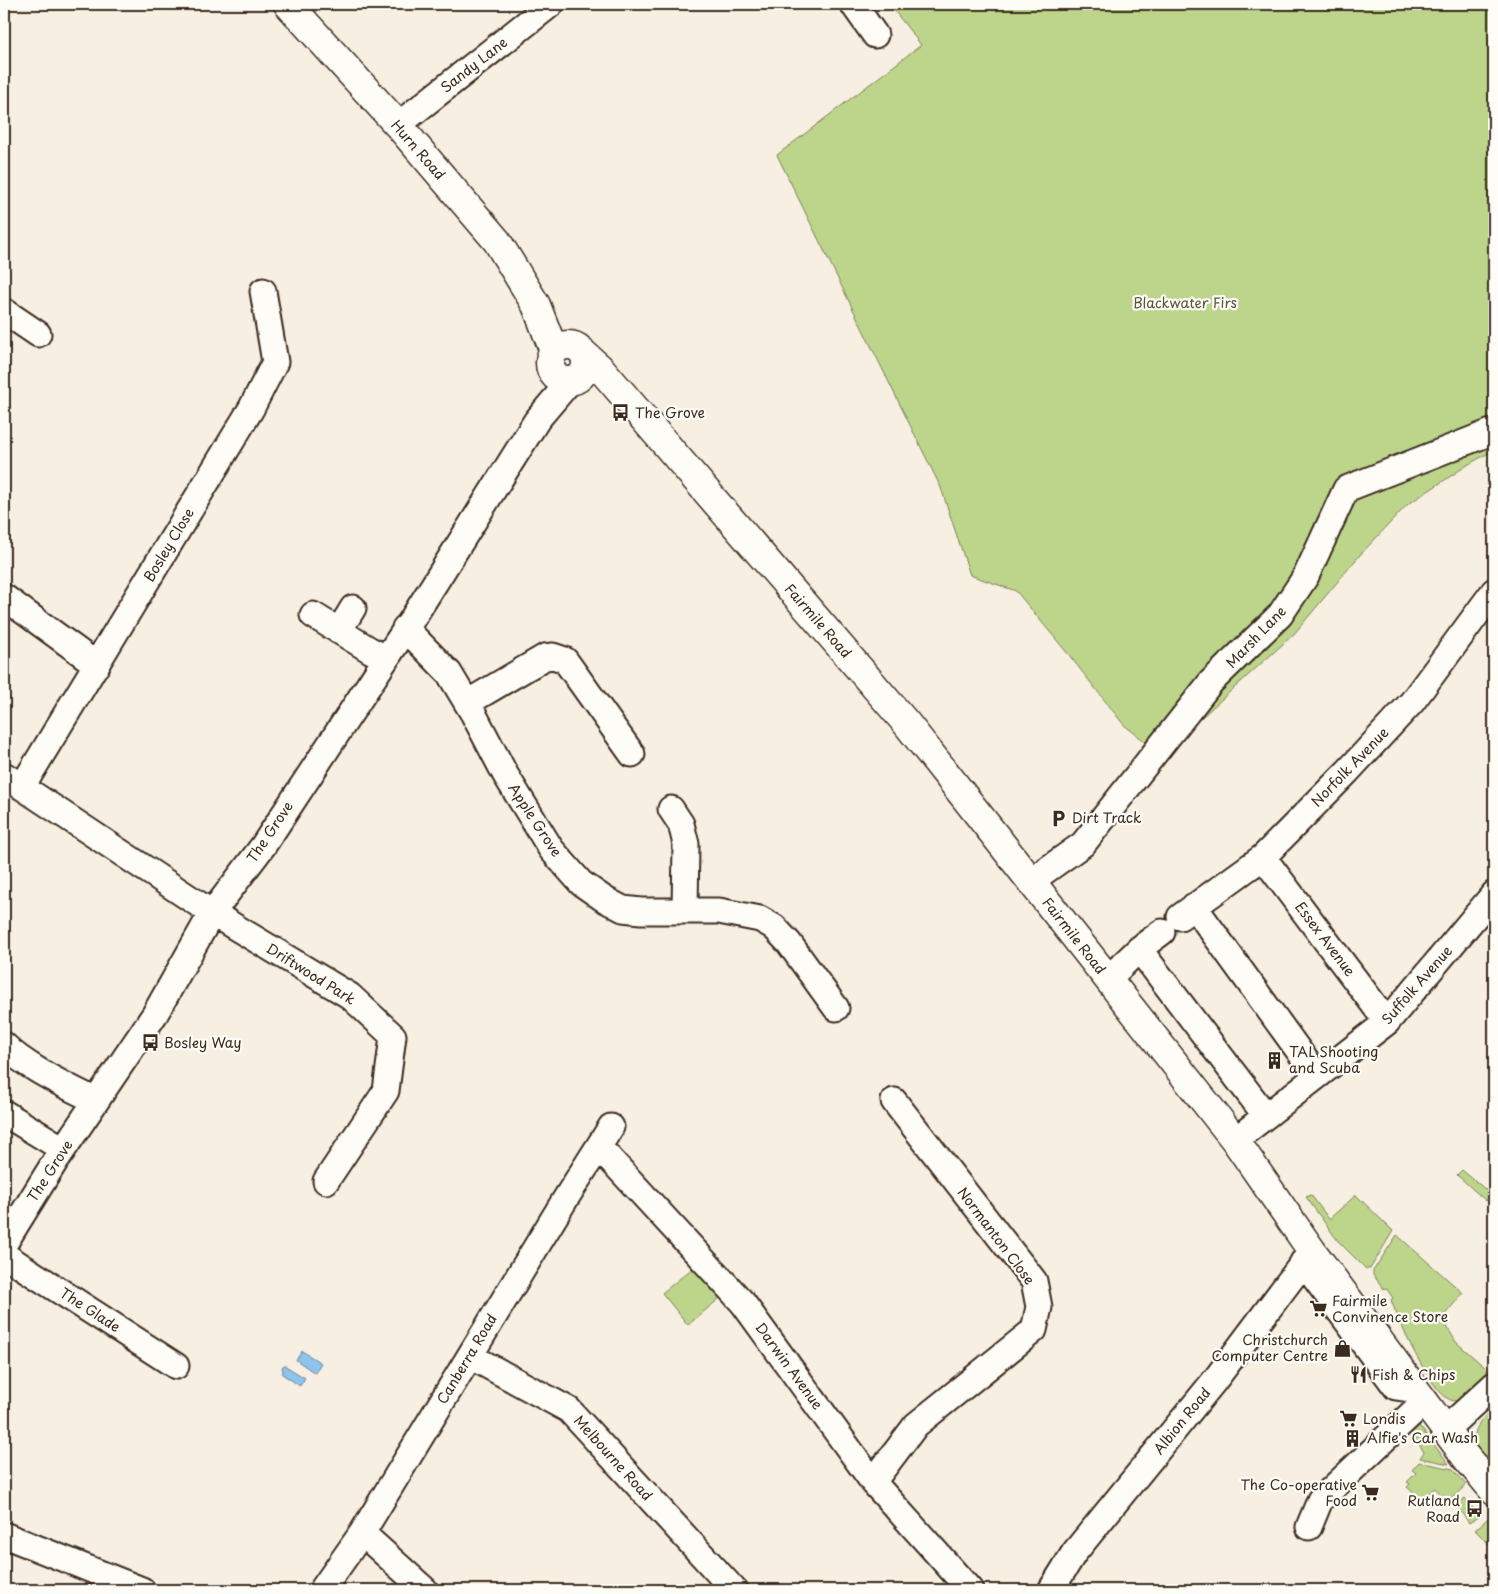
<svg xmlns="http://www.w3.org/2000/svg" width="1498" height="1594" font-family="'Playpen Sans',sans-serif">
  <rect width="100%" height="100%" fill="#f8efe3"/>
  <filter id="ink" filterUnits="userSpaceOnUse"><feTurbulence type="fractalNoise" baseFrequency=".02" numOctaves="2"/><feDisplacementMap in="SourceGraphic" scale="10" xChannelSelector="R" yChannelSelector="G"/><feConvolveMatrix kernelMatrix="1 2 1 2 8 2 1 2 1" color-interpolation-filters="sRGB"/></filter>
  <g filter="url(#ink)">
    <path fill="#bcd58b" stroke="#7c8054" d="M889,4H1494V450L1469,464L1407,505L1359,556L1294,634L1161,754L1124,725L1069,655L1016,591L970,575L941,488L777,155L921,45Z
      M1462,1170L1492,1195L1486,1201L1457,1175Z
      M1311,1195L1329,1219L1356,1195L1393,1231L1370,1269H1366L1338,1241L1306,1197Z
      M1397,1235L1463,1293L1442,1318L1456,1342L1488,1370C1481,1379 1469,1401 1455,1401C1433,1401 1398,1319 1391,1300L1393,1298L1386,1288L1384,1289L1373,1275V1271Z
      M694,1267L720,1298L688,1325L662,1293Z
      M1494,1406V1471C1470,1441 1466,1436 1494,1406Z
      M1417,1423L1449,1464L1420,1458L1424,1452L1409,1430Z
      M1419,1462L1453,1469L1466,1485L1448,1502L1435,1488L1421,1500L1407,1487L1410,1484L1407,1482L1416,1473L1412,1470Z
      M1465,1498L1479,1516L1469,1523L1456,1505Z
      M1488,1518L1494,1523V1546L1492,1547L1475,1530Z"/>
    <path fill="#8ec3eb" stroke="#6d8699" d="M302,1351L321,1363L315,1373L296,1360Z
      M284,1365L305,1378L300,1386L282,1374L283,1372L282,1367Z"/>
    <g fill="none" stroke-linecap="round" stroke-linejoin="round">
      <defs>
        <path id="minor" d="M853,4L875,35
          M398,125L551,4
          M4,311L38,334
          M4,597L97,665
          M313,615L370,650L386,658
          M405,628L449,673L473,713L505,774L551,849L581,883L604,899L623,909L641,911H719L760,919L774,927L789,943L836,1008
          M339,631L353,608
          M467,703L545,657L553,656L565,660L632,754
          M4,775L212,913L350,996L393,1036L386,1091L326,1181
          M22,787L251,409L275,362L263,291
          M671,809L681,824L686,844L685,911
          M1263,857L1387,1022
          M1031,881L1083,844L1211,682L1280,615L1306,576L1346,489L1494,431
          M1194,906L1317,1076
          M1180,917L1263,857L1347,772L1412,702L1494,591
          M1139,949L1266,1116
          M1108,979L1139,949L1162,932
          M4,1045C25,1067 69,1087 96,1101
          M4,1113L63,1149
          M1235,1140L1387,1022L1494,894
          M599,1147L743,1303L873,1482L970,1590
          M4,1244L56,1160L155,1014L212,913L263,846L411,621L537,420L570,381
          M4,1255L176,1366
          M1303,1262L1396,1387L1416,1390
          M470,1356L569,1410L734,1590
          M1445,1430L1494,1385
          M873,1482L916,1425L1034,1330L1039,1307L1034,1281L894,1101
          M1309,1527L1320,1500L1425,1401
          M362,1533L425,1590
          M4,1535L142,1590
          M322,1590L362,1533L566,1198L611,1127
          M1051,1590L1074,1553L1215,1380L1312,1251"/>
        <path id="major" d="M288,4L398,125L497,241L536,305L554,351
          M550 363a18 18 0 1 1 36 0a18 18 0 1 1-36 0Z
          M584,354L601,369L907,724L1235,1140L1312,1251L1465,1456L1494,1491"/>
      </defs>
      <use href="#minor" stroke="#3b2a1e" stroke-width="29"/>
      <use href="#major" stroke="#3b2a1e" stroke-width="31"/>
      <use href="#minor" stroke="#fdfcf7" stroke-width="25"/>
      <use href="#major" stroke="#fdfcf7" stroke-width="28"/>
    </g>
  </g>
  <defs>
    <symbol id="bus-bare" viewBox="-9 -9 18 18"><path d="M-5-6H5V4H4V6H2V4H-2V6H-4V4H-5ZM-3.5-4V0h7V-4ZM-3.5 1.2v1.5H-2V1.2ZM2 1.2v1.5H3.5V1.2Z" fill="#3b2a1e" stroke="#fdfcf7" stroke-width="2.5" paint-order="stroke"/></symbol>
    <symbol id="parking-bare" viewBox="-9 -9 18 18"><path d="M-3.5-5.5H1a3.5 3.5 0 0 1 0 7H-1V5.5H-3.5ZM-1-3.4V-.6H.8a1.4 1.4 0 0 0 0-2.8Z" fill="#3b2a1e" stroke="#fdfcf7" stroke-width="2.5" paint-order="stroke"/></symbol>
    <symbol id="building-bare" viewBox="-9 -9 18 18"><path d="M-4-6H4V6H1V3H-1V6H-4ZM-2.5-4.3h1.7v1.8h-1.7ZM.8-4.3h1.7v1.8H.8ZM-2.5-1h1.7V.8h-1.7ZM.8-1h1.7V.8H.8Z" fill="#3b2a1e" stroke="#fdfcf7" stroke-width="2.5" paint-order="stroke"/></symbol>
    <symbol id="supermarket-bare" viewBox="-9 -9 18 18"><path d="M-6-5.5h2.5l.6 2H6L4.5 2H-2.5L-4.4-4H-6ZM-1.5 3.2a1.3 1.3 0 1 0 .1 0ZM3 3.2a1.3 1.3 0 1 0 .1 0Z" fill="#3b2a1e" stroke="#fdfcf7" stroke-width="2.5" paint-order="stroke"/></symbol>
    <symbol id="shop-bare" viewBox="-9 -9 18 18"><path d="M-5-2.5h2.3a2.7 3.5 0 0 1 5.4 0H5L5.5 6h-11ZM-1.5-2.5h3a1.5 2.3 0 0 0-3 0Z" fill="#3b2a1e" stroke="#fdfcf7" stroke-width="2.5" paint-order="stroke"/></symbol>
    <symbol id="restaurant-bare" viewBox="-9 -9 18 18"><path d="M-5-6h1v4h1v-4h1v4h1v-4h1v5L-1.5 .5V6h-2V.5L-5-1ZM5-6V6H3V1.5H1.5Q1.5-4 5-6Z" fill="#3b2a1e" stroke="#fdfcf7" stroke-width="2.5" paint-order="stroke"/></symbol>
  </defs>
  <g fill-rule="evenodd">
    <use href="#bus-bare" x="608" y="400" width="25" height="25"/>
    <use href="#parking-bare" x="1046" y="806" width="25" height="25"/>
    <use href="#bus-bare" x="138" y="1030" width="25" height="25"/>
    <use href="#building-bare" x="1262" y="1048" width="25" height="25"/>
    <use href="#supermarket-bare" x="1306" y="1296" width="25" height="25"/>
    <use href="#shop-bare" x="1330" y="1336" width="25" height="25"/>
    <use href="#restaurant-bare" x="1346" y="1362" width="25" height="25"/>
    <use href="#supermarket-bare" x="1336" y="1406" width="25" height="25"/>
    <use href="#building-bare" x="1340" y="1426" width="25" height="25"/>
    <use href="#supermarket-bare" x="1358" y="1480" width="25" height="25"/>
    <use href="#bus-bare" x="1462" y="1496" width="25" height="25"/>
  </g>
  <g text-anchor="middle" stroke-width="4.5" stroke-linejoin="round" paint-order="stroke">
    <g font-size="14" fill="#3b2a1e" stroke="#fdfcf7">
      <text transform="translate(474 65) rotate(-38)" y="5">Sandy Lane</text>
      <text transform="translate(418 150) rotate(49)" y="5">Hurn Road</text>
      <text transform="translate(169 545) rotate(-59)" y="5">Bosley Close</text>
      <text transform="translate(818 621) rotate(49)" y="5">Fairmile Road</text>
      <text transform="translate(1256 637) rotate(-46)" y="5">Marsh Lane</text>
      <text transform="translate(1350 767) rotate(-46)" y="5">Norfolk Avenue</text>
      <text transform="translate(535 820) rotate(57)" y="5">Apple Grove</text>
      <text transform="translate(270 832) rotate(-56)" y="5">The Grove</text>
      <text transform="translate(1074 936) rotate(52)" y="5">Fairmile Road</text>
      <text transform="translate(1325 939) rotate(53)" y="5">Essex Avenue</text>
      <text transform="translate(311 974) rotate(32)" y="5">Driftwood Park</text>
      <text transform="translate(1417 985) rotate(-49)" y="5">Suffolk Avenue</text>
      <text transform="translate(50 1171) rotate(-57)" y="5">The Grove</text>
      <text transform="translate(996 1236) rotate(53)" y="5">Normanton Close</text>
      <text transform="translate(90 1310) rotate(33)" y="5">The Glade</text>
      <text transform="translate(467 1359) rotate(-59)" y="5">Canberra Road</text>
      <text transform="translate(789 1366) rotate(54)" y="5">Darwin Avenue</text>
      <text transform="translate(1182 1421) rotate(-51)" y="5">Albion Road</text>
      <text transform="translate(613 1458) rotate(48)" y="5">Melbourne Road</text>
    </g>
    <g font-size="14" fill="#5b5539" stroke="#fdfcf7">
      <text x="1185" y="308">Blackwater Firs</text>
    </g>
    <g font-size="14" fill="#3b2a1e" stroke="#fdfcf7" text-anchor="start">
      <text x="635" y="418">The Grove</text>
      <text x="1072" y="823">Dirt Track</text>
      <text x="164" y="1048">Bosley Way</text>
      <text x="1289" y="1057">TAL Shooting<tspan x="1289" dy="16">and Scuba</tspan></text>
      <text x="1332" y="1306">Fairmile<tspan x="1332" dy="16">Convinence Store</tspan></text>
      <text x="1328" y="1345" text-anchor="end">Christchurch<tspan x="1328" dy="16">Computer Centre</tspan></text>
      <text x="1372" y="1380">Fish &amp; Chips</text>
      <text x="1363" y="1424">Londis</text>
      <text x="1367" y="1443">Alfie's Car Wash</text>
      <text x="1357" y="1490" text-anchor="end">The Co-operative<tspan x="1357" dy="16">Food</tspan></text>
      <text x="1460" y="1506" text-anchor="end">Rutland<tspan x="1460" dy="16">Road</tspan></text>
    </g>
  </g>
  <rect width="1498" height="1594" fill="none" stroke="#fdfcf7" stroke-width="20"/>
  <rect x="10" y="10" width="1478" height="1574" fill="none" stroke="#3b2a1e" stroke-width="2" filter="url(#ink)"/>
</svg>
